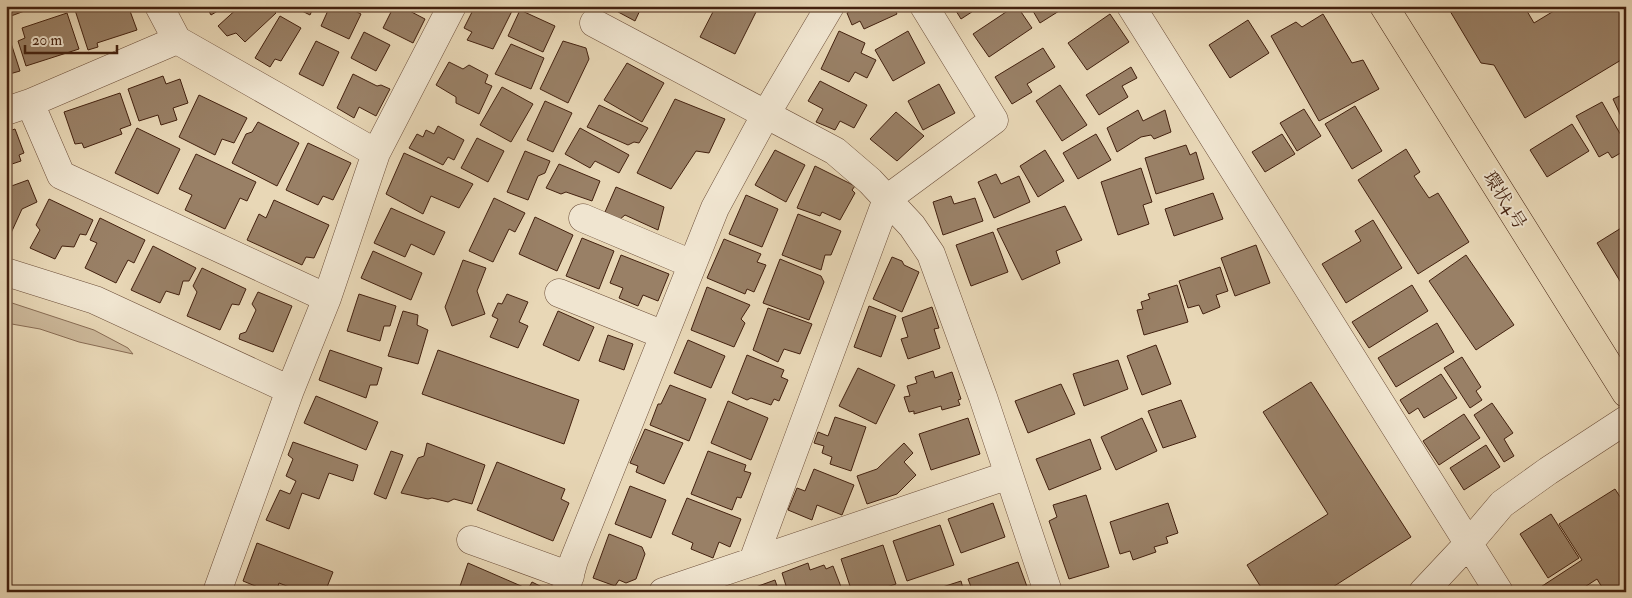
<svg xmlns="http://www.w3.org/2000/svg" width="1632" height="598" font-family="'IM FELL Double Pica','Noto Serif JP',serif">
  <rect width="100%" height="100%" fill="#e8d7b6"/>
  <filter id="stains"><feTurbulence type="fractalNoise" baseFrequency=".004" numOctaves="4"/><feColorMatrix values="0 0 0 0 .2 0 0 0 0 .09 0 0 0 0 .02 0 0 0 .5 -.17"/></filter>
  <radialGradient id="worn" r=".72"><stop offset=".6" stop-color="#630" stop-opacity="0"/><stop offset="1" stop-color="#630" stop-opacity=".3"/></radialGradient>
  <path fill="#ccb89a" stroke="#886c54" d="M6,301L94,330L128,348L133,354L79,342L40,329L6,323Z"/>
  <path fill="#998066" stroke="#43210f" d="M8,6H38L11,16Z
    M134,6L135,10L130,11L137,30L97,43L98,47L88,50L74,7Z
    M206,6H226L211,15Z
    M240,6H270L276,13L245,42L236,33L227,36L218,26Z
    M292,6H314L310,15Z
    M330,6H353L351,9L361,14L349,39L321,26Z
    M394,6H400L425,19L413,43L383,28Z
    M475,6H504L512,11L493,49L467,40L472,32L464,28Z
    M607,6H642L635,21Z
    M716,6H759L735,54L700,37Z
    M860,6H893L897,14L864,29L860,21L852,25L847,13Z
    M953,6H981L961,19Z
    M1015,6H1017L1032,28L989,57L973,34Z
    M1030,6H1067L1040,23Z
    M1447,6H1524L1534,23L1562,6H1626V57L1525,118L1494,65L1481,63Z
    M520,10L555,26L543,52L508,36Z
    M67,13L79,49L26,66L18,41L25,38L22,28Z
    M1110,14L1129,42L1087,70L1068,43Z
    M1323,14L1352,63L1363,60L1379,89L1319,121L1271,36L1296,22L1302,27Z
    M280,16L301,28L281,61L275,59L270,67L255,58Z
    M1248,20L1269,53L1230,78L1209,45Z
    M839,31L865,43L861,53L876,60L867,78L855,72L849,82L821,69Z
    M908,31L925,63L893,81L875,50Z
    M364,32L390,45L376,71L351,58Z
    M10,40L20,71L6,75V42Z
    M316,41L339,52L323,86L299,74Z
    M563,41L586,48L589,59L568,103L540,89Z
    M511,44L544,58L531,89L495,74Z
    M1043,48L1055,67L1027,84L1032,92L1012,104L995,77Z
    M449,62L463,69L469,65L488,75L485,83L492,86L479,114L456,103V97L436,85Z
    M627,63L664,83L642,122L604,100Z
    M1131,67L1137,78L1122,86L1128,97L1099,115L1086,95Z
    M353,74L377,86L381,85L390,89L376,116L359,107L354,118L337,108Z
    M163,76L166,84L180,79L188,103L173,108L177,120L161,125L158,115L139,121L128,89Z
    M820,81L867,105L854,128L840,121L835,130L816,122L823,109L808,101Z
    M939,84L955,113L923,130L908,101Z
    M1060,85L1087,125L1062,141L1036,101Z
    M502,87L533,104L511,142L480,125Z
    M120,93L131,125L120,129L122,134L84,148L82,143L75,144L64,112Z
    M1626,93V125H1625L1613,99Z
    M199,95L247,118L234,143L222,139L215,155L179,137Z
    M675,99L725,119L709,153L696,151L671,189L637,173Z
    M545,101L572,113L553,152L527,140Z
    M1602,102L1626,144L1620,147L1624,151L1612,158L1608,152L1599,157L1576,116Z
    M599,105L648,128L639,143L634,142L628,145L587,127Z
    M1355,106L1382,151L1352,169L1325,124Z
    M1304,109L1321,136L1297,151L1280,123Z
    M1138,110L1143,121L1165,110L1171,132L1154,139L1151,135L1141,137L1117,152L1107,128Z
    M896,112L924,136L897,161L870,139Z
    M258,122L299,143L277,186L232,163L246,134L252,132Z
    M1572,124L1589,151L1547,177L1530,150Z
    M438,126L464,140L454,160L448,157L443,165L409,148L417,134L423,137L426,130L434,134Z
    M137,128L180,149L158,194L115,173Z
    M580,128L629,155L619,173L595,161L590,168L565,154Z
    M15,129L24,153L19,155L21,161L6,166V132Z
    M1096,134L1111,160L1078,179L1063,153Z
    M1282,134L1295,154L1265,172L1252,152Z
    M477,138L504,151L488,182L461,168Z
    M308,143L351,163L333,200L323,196L318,205L286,190Z
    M1186,145L1190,155L1196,152L1204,179L1156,194L1145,158Z
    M1406,149L1420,172L1414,176L1429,198L1438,193L1469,242L1418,274L1358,180Z
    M775,150L805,165L786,202L755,185Z
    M1045,150L1064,181L1038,197L1020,166Z
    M525,151L550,161L545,173L538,176L528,200L507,192Z
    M404,153L473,184L459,208L431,196L423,214L386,194Z
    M196,154L256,182L247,201L240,198L225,229L185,210L192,195L179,189Z
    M559,164L600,181L592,201L566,192L561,194L546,188Z
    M815,166L855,186L852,190L855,193L840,220L822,212L820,216L797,208Z
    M1141,168L1152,202L1143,205L1149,224L1118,235L1101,182Z
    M996,174L1001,184L1019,176L1030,202L994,218L978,182Z
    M28,180L37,202L22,209L6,244V188Z
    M616,187L664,207L658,230L625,215L619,220L605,212Z
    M1213,193L1223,219L1174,236L1165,209Z
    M746,195L778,209L762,247L729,234Z
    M951,196L954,204L975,198L983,221L943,235L933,202Z
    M494,198L525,213L515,232L509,229L493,262L469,251Z
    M49,199L93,220L86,235L80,234L74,247L62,246L55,259L30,248L40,230L36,225Z
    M274,200L329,225L314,258L306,257L302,265L247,240L259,214L266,218Z
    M1065,206L1082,240L1056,251L1060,263L1022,280L997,229Z
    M391,208L445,232L434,255L411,244L405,257L374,243Z
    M798,214L841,231L831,255H825L821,270L782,255Z
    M535,217L573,235L557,271L519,254Z
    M100,218L145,240L134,263L128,260L116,283L85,268L97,243L90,240Z
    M1373,220L1402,268L1346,303L1322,264L1361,241L1355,231Z
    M1626,225V291L1597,243Z
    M993,232L1008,272L971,286L956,245Z
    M582,238L614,251L599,289L566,276Z
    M724,239L761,254L757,262L766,265L754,292L747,289L745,294L707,278Z
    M1256,245L1270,283L1235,296L1221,258Z
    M153,246L196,268L189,281H183L179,295L166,291L160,303L131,290Z
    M373,251L422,273L411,300L361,278Z
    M621,255L669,274L658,301L643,295L638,306L619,298L623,288L610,283Z
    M1466,255L1514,325L1476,350L1429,281Z
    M892,257L902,261L904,265L919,272L902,312L873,299Z
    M780,259L821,276L824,282L809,320L763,303Z
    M463,260L486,268L477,291L485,314L452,326L445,307Z
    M1220,267L1228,291L1216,295L1220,307L1203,314L1199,305L1188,308L1179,281Z
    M202,268L246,289L239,305L232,304L220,330L187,316L197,292L193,286Z
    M1177,285L1188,322L1144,335L1137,310L1143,309L1141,302L1150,299L1148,294Z
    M1412,285L1428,311L1369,348L1352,322Z
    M707,287L750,305L741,319L745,323L734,347L691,330Z
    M258,292L292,306L273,352L239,339L240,334L246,332L256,310L252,304Z
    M359,294L396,306L390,326H384L380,341L347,331Z
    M507,294L528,302L519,322L528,326L518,348L490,337L498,319L492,316L498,303L502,304Z
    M869,306L896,316L881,357L854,347Z
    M932,307L939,328L934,329L940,348L908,359L901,339L908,337L902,318Z
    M768,308L812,324L800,354L784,349L778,362L753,350Z
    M403,311L418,315L417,325L428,330L418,364L388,356Z
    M558,311L594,327L579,361L543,345Z
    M1437,323L1454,352L1396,387L1378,358Z
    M608,335L633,344L624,370L599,361Z
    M688,340L725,356L711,388L674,373Z
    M1156,345L1171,384L1142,395L1127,356Z
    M330,350L382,368L377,385H370L366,398L319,380Z
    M438,350L579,400L564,444L422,394Z
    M747,355L784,370L781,377L788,380L779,401L774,399L771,405L751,398L747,400L732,393Z
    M1462,357L1481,387L1476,391L1482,400L1470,408L1444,368Z
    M1118,360L1128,389L1084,406L1073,374Z
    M858,368L895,385L876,424L839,406Z
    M933,371L935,378L952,372L961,399L958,400L960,405L942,410L941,406L914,414V411L909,412L904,397L910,396L907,386L917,383L915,377Z
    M1441,374L1457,398L1424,418L1418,408L1409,414L1400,400Z
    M1311,382L1411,537L1325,592H1264L1247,565L1328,514L1263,412Z
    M1061,384L1075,414L1028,433L1015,401Z
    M670,385L706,399L689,441L650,425L658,404H661Z
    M316,396L378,422L366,450L304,423Z
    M1181,400L1196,437L1163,448L1148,411Z
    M728,401L768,418L751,460L711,443Z
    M1492,403L1513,433L1504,439L1514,456L1504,462L1474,415Z
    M1464,414L1480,438L1439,465L1423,441Z
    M835,417L866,427L851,471L830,464L832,457L822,453L824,446L814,443L818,432L828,436Z
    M968,418L980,454L931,470L919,434Z
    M1142,418L1157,451L1116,470L1101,437Z
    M645,429L683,443L664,484L636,472L638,466L630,463Z
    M1090,439L1101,469L1049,490L1036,459Z
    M293,442L358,465L353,481L329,473L319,499L302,493L289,529L266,520L280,490L290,494L296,481L286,476L293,459L288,455Z
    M427,443L485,465L472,504L454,499L448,502L432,498L428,499L401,493L418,458L424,456Z
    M904,443L913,453L904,462L916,475L897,494L867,504L857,476L877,469Z
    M1486,445L1500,467L1464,490L1450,468Z
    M391,451L403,455L386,499L374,494Z
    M708,451L746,465L744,471L751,473L741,498L737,497L732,510L691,494Z
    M497,462L565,489L561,499L569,503L553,541L477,510Z
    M814,469L854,485L842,515L817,505L812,520L788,510L797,488L805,491Z
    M630,486L666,500L651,538L615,524Z
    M1615,489L1626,506V592H1605L1597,579L1577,592H1533L1582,560L1559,524Z
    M1086,495L1109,567L1069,579L1049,521L1057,517L1053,505Z
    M687,498L741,519L730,547L719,542L713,558L691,549L693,543L672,534Z
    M993,503L1005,537L961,553L948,519Z
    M1168,503L1178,533L1166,537L1168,543L1154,547L1156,552L1133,560L1130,551L1120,554L1110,522Z
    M1551,514L1579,558L1548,578L1520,534Z
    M940,525L954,565L907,581L893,541Z
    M609,534L642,547L645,554L636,579L626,583L619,580L615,586L593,578Z
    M257,543L333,572L325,592H302L279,583L276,592H270L243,581Z
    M883,545L896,584L871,592H852L841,559Z
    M1018,562L1029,592H973L968,579Z
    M468,563L528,589L532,582L546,589L544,592H458Z
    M808,563L810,570L824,565L826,569L833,566L843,592H814L813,588L800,592H788L782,573Z
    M775,580L779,592H742Z
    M961,581L964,592H927Z"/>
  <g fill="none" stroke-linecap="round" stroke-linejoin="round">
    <defs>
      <path id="minor" d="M159,6L177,40L376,153
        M1131,6L1499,592
        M594,23L835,151L870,181L912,226L931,254L983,397L1048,592
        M30,103L61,175L327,298
        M6,111L30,103L177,40
        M583,218L692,264
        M6,272L95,300L290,390
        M559,293L664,335
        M471,540L570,576
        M753,561L887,199L994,120L924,6
        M217,592L290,390L327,298L376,153L452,6
        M565,592L574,560L715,208L766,114L830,6
        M663,592L1009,475
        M1423,592L1469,543L1502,504L1548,471L1626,420"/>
      <path id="major" d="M1384,6L1626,393"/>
    </defs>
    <use href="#minor" stroke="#6c4e39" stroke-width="29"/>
    <use href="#major" stroke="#43210f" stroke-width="29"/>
    <path stroke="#43210f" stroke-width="3" stroke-dasharray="4 2.5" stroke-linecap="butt" d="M559,6L568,10"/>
    <use href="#minor" stroke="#f0e5d0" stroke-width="28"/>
    <use href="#major" stroke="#e8d7b6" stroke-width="28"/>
  </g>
  <g text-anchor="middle" stroke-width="4" stroke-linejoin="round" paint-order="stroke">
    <g font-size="18" fill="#43210f" stroke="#f0e5d0">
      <text transform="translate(1505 200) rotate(58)" y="6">環状4号</text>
    </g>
  </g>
  <rect width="1632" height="598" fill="none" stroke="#e8d7b6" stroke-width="25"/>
  <rect x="8" y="8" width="1617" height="583" fill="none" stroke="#43210f" stroke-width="2.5"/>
  <rect x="12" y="12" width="1607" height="573" fill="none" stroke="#43210f"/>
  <path d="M25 45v8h92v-8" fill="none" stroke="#43210f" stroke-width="2.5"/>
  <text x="32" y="45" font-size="15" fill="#43210f" stroke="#f0e5d0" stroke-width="4" paint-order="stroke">20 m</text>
  <rect width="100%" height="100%" filter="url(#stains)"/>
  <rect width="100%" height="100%" fill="url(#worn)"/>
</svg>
